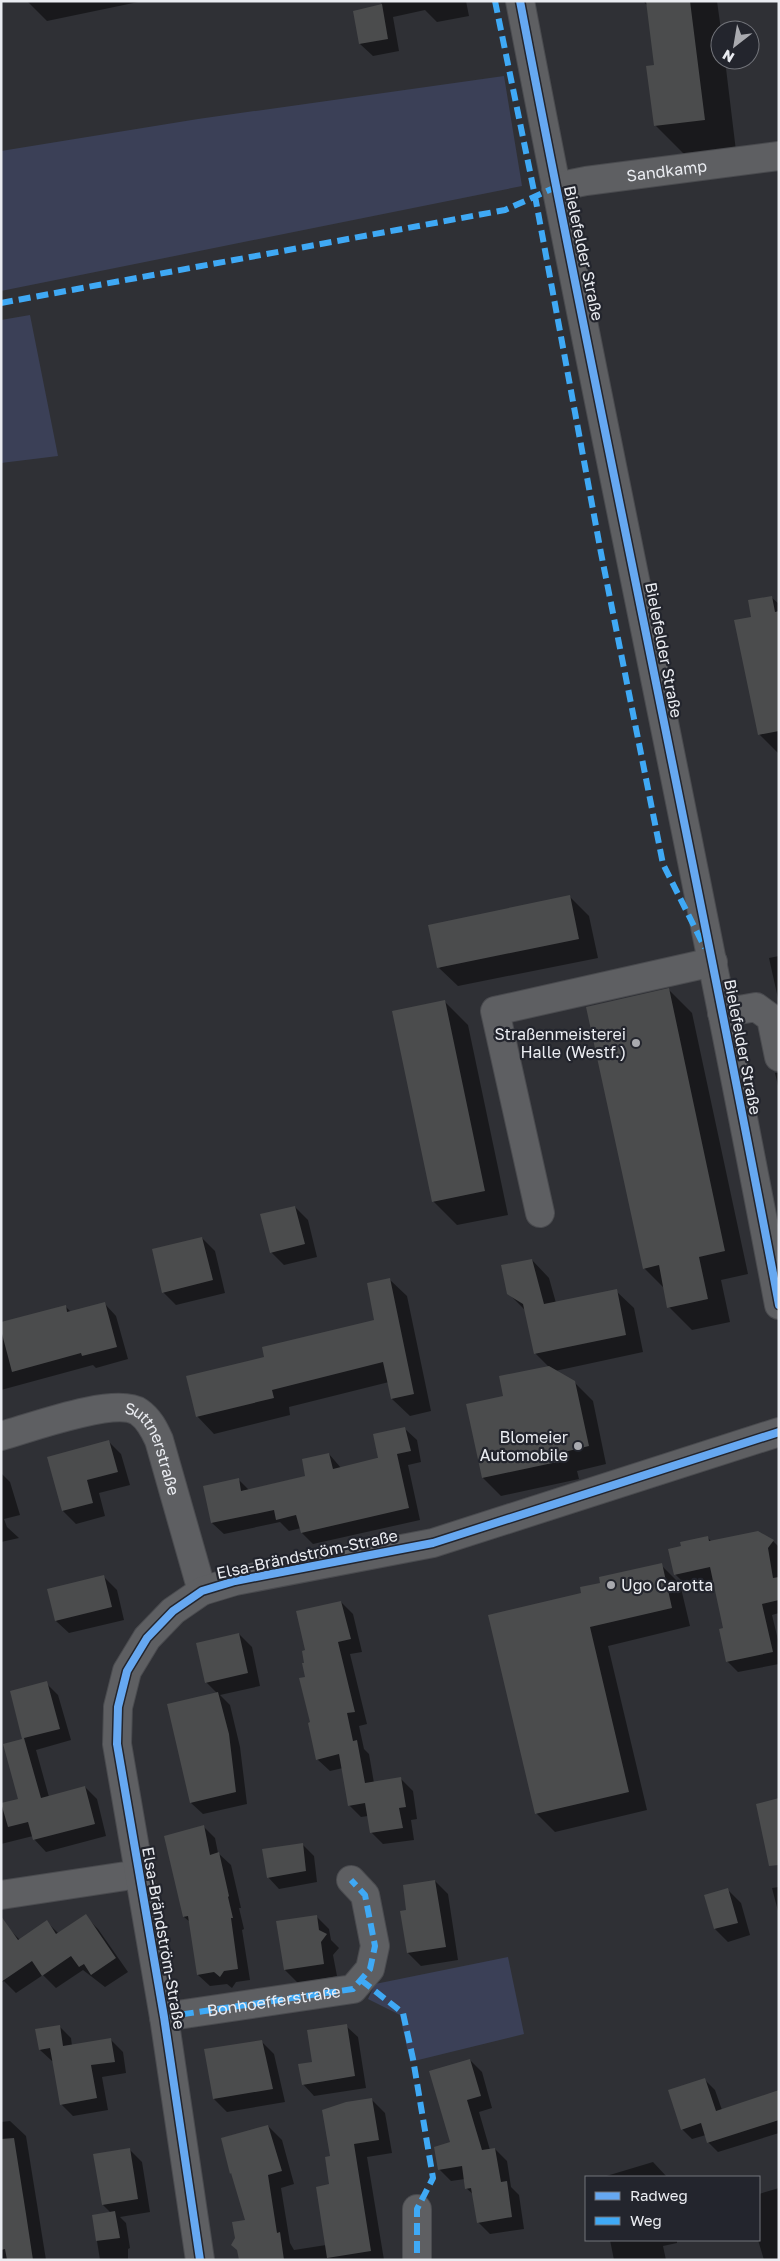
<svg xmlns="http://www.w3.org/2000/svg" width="780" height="2261" font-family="'Golos Text',sans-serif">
  <rect width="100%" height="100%" fill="#2f3035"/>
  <path fill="#3b4057" d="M504,76L522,186L1,291V151L198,119Z
    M30,315L58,456L1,463V320Z
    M508,1957L524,2034L410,2062L400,2015L368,1999L375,1984Z"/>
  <path fill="#0007" d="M27,1H143L47,21Z
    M381,1H466L469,16L437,22L425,10L393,17L399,51L373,56L360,44L382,6Z
    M643,1H717L721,30L720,60H725L736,151L687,157L655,125V66L648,6Z
    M771,597L779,604V754L759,734L752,618Z
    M570,897L589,916L598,958L458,986L439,968Z
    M779,956V1003L769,958Z
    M668,989L692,1013L748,1274L721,1280L730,1322L692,1330L669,1307L665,1289L644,1268Z
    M444,1001L468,1025L508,1215L457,1225L433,1201Z
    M775,1073H779V1090Z
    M295,1207L308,1220L317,1257L284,1265L271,1252Z
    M202,1238L215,1251L225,1293L176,1305L163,1292Z
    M532,1260L549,1278L556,1303L616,1291L634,1308L643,1352L555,1371L574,1382L593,1401L606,1464L577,1471L579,1479L501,1496L483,1478L467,1405L505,1397L549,1367L535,1353L526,1311L508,1293Z
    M389,1279L407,1296L431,1411L410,1416L392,1399L389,1382L289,1407L290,1415L214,1434L197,1416L266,1358L376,1321Z
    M104,1303L116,1316L128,1359L96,1368L93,1365L1,1390V1324L65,1306L71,1312Z
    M405,1429L417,1440L421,1462L408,1465L420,1520L313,1544L302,1533L301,1528L289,1531L280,1522L224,1534L212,1523L238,1479L249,1490L307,1476L329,1454L341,1468L381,1459Z
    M108,1441L121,1454L130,1485L99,1493L105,1516L76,1524L63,1511L48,1458Z
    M1,1473L10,1482L20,1515L4,1519L7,1527L19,1538L1,1542Z
    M708,1538L712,1542L773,1541L779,1547V1613L772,1615L779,1644V1664L738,1672L727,1661L724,1629L714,1580L686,1585L675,1574Z
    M661,1565L680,1584L690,1626L608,1646L647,1810L555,1832L536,1813L582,1594L602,1584Z
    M104,1577L117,1590L124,1620L69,1633L56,1621Z
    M341,1602L353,1614L362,1652L350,1654L367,1724L359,1726L364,1749L369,1754L374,1783L401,1779L413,1791L417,1819L411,1820L414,1840L383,1844L371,1832L368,1816L361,1817L349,1805L343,1768L330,1771L317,1759L306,1678V1651Z
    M239,1634L252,1647L260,1686L220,1695L230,1705L240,1747L247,1804L203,1814L191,1803L217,1693L206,1682Z
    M46,1683L58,1695L71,1740L36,1750L49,1797L85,1787L97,1799L106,1836L46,1852L34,1839L33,1836L1,1844V1805L19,1800L24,1740L11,1692Z
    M203,1826L215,1838L218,1853L231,1865L241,1908H239L244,1929L242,1930L250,1980L236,1982L232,1988L227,1984L210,1986L198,1975L190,1922L184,1917L166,1837Z
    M302,1844L314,1856L317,1882L279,1889L268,1877Z
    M435,1881L448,1894L458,1960L421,1966L408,1953V1911Z
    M779,1887V1915L772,1888Z
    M728,1890L741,1903L750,1935L728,1942L715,1929Z
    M85,1916L98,1929L128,1972L105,1987L83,1970L56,1988L43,1975L16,1993L4,1981L1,1983V1933L8,1928L20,1940L47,1922L59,1934Z
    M316,1916L329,1929L331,1940L339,1948L333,1955L337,1976L298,1983L285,1970Z
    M59,2026L71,2038L72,2046L111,2040L123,2052L126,2073L102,2077L108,2110L73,2116L61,2104L54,2061H52L40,2050Z
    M346,2026L358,2037L366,2088L314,2096L303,2084L314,2063Z
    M261,2041L274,2054L285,2102L227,2112L214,2099Z
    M470,2060L482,2072L492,2108L479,2112L490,2150L495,2149L507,2161L511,2187L519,2195L524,2229L490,2234L478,2222L474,2195L466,2188L465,2179L451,2181L439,2169L451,2143Z
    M705,2080L715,2090L722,2110L779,2091V2133L718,2152L708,2142L706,2135L692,2139L682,2129Z
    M371,2099L385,2113L392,2153L367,2157L384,2260H240L247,2221L234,2176L231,2173L223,2138L268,2126L282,2140L294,2184L281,2188L290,2243L294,2250L326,2245L331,2157Z
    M10,2121L26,2136L46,2260H1V2122Z
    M129,2149L142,2162L150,2212L120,2217L126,2223L130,2248L128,2249V2260H100L93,2216L111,2213L103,2205Z
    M653,2162L667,2177H603Z
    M779,2188V2260H764L758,2240L759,2194Z
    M610,2240H677V2243L663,2246L666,2260H614Z"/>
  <path fill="#4b4c4d" d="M646,1H690L705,120L654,126L646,66L654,65Z
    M382,4L388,39L359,44L353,11Z
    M772,596L775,612L779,611V731L758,735L734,620L751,617L748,600Z
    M570,895L579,939L437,968L428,925Z
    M669,988L725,1251L699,1257L708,1299L667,1308L659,1265L643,1269L586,1007Z
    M445,1000L485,1191L432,1202L392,1011Z
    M295,1206L305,1244L270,1253L260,1214Z
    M202,1237L213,1280L162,1293L152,1249Z
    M532,1259L544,1304L617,1289L626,1335L534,1354L523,1304L507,1294L501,1265Z
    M390,1278L414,1394L391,1399L383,1362L272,1390L274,1398L196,1417L186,1376L264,1357L262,1347L374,1320L367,1283Z
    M105,1302L117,1347L82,1356L81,1353L12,1372L1,1330V1322L66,1305L67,1312Z
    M549,1366L575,1381L589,1446L560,1453L562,1461L482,1478L466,1404L503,1396L499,1376Z
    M405,1427L411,1451L397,1454L409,1508L301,1533L296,1515L276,1520L274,1510L211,1523L203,1486L239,1478L241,1491L305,1476L302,1459L329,1453L333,1469L385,1456L378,1458L373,1434Z
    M109,1440L118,1472L87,1480L93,1503L62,1511L47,1457Z
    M758,1531L774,1540L768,1548L773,1578L779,1577V1600L762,1604L773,1652L726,1662L719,1629L723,1628L710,1567L674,1575L668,1549L681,1546L680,1542L708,1536L709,1541Z
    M662,1563L672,1608L590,1627L629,1792L535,1814L488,1615L581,1593L580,1587L600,1583L599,1577Z
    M104,1575L112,1607L55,1621L47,1589Z
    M341,1601L351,1639L338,1642L355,1712L347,1713L353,1741L357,1740L365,1783L401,1777L406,1807L399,1808L403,1828L370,1833L365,1803L348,1806L339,1754L316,1760L308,1723L310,1722L299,1678L305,1677L302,1663H304L302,1651L305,1650L296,1611Z
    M239,1633L248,1673L205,1683L196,1643Z
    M47,1681L60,1729L24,1738L41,1798L85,1786L95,1824L33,1840L28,1822L8,1827L1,1803L18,1799L3,1744L22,1739L10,1691Z
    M218,1692L229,1734L236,1792L190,1803L167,1704Z
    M779,1798V1865L769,1866L756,1804Z
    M204,1825L210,1855L219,1852L229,1896L228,1897L233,1918H231L238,1969L224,1971L220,1977L214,1972L197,1975L188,1916L183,1917L164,1836Z
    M303,1843L306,1871L267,1878L262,1849Z
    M435,1880L446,1947L407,1953L400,1911L406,1910L403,1885Z
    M728,1888L738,1923L714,1929L704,1895Z
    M86,1914L116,1958L91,1975L84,1964L79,1967L71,1956L42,1976L32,1961L1,1982V1916L18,1940L47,1920L56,1934Z
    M317,1915L319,1930L327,1934L321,1942L324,1964L284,1970L276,1921Z
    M347,2024L355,2076L302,2085L298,2064L312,2062L307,2030Z
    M60,2025L63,2046L111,2038L115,2062L91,2065L97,2098L60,2105L50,2048L39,2050L35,2029Z
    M262,2040L273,2089L213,2099L204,2049Z
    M470,2059L481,2096L467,2100L482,2150L495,2148L501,2182L507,2181L512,2217L477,2223L471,2188L465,2189L462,2166L438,2170L434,2147L450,2142L429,2071Z
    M705,2078L716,2111L779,2090V2120L707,2143L701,2123L681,2130L668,2090Z
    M372,2098L379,2140L354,2144L371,2251L327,2258L316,2187L329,2184L325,2157L330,2156L322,2110L346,2102Z
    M268,2125L282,2171L268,2175L277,2233L280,2232L284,2260H239L237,2250L231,2245L235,2238L232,2222L245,2220L231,2173L230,2174L221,2138Z
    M14,2138L26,2214L33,2260H7L5,2249L1,2250V2139Z
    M130,2148L138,2199L102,2205L93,2154Z
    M115,2211L120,2238L96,2241L92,2215Z"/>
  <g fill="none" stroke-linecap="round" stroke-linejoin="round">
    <defs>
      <g id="minor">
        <path d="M520,1C603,436 697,869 779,1305"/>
        <path id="s1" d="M556,187L586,181L779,156"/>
        <path d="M722,1013L756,1007L771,1018L779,1057"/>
        <path d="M540,1213L495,1011L713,962"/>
        <path id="s2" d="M1,1436C30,1428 116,1396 139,1412C149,1419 154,1429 159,1440L202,1591"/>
        <path d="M1,1895L139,1874"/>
        <path id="s3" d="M164,2017L353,1989L370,1969L375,1946L365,1895L351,1880"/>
        <path d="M417,2209V2260"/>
        <path d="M200,2260L164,2017L117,1744L118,1707L127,1671L147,1638L173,1611L202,1591L235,1581L433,1543L779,1432"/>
      </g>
    </defs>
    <use href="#minor" stroke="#4a4b4f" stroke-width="30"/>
    <use href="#minor" stroke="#5e5f62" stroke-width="28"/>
    <path stroke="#3fa9f5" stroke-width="6" stroke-dasharray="12 6" stroke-linecap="butt" d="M495,1L535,196L601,553L663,864L705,948
      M1,303L505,210L556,187
      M361,1980L403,2013L413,2059L433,2178L417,2209V2260
      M164,2017L353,1989L370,1969L375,1946L365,1895L351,1880"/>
    <defs>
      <path id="cycleway" d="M520,1C603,436 697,869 779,1305
        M200,2260L164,2017L117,1744L118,1707L127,1671L147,1638L173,1611L202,1591L235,1581L433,1543L779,1432"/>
    </defs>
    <use href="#cycleway" stroke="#23252d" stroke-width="11"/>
    <use href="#cycleway" stroke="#66a8f1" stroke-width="8"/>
  </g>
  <g fill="#a9aaaf" stroke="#23252d" stroke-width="2">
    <circle cx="636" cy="1043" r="5"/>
    <circle cx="578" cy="1446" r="5"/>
    <circle cx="611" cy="1585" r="5"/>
  </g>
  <g text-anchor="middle" stroke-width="4.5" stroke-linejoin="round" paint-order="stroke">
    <g font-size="16" fill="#eaecf1" stroke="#23252d">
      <text dy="6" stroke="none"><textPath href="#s1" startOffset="112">Sandkamp</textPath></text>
      <text transform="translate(584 253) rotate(78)" y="6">Bielefelder Straße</text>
      <text transform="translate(664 650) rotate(79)" y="6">Bielefelder Straße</text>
      <text transform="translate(743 1047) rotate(79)" y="6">Bielefelder Straße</text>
      <text dy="6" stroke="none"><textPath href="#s2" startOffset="181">Suttnerstraße</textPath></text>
      <text transform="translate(307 1554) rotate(-12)" y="6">Elsa-Brändström-Straße</text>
      <text transform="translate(164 1938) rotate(80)" y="6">Elsa-Brändström-Straße</text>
      <text dy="6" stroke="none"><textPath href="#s3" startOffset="111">Bonhoefferstraße</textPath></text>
    </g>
    <g font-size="16" fill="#eaecf1" stroke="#23252d" text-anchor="end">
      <text x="626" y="1040">Straßenmeisterei<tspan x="626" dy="18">Halle (Westf.)</tspan></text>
      <text x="568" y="1443">Blomeier<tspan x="568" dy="18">Automobile</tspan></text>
      <text x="621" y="1591" text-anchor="start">Ugo Carotta</text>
    </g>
  </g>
  <rect width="780" height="2261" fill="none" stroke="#eaecf1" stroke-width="5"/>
  <rect x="585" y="2176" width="175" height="65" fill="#23252d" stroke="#73757b"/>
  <rect x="595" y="2192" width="25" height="8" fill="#66a8f1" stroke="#73757b"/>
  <text x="630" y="2201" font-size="15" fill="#eaecf1">Radweg</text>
  <rect x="595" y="2217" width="25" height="8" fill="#3fa9f5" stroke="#73757b"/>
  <text x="630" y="2226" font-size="15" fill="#eaecf1">Weg</text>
  <g transform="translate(735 45) rotate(211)"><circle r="24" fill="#23252d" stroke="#73757b"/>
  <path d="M0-4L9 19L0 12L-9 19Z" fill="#a9aaaf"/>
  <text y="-8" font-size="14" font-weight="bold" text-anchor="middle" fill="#eaecf1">N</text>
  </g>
</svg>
